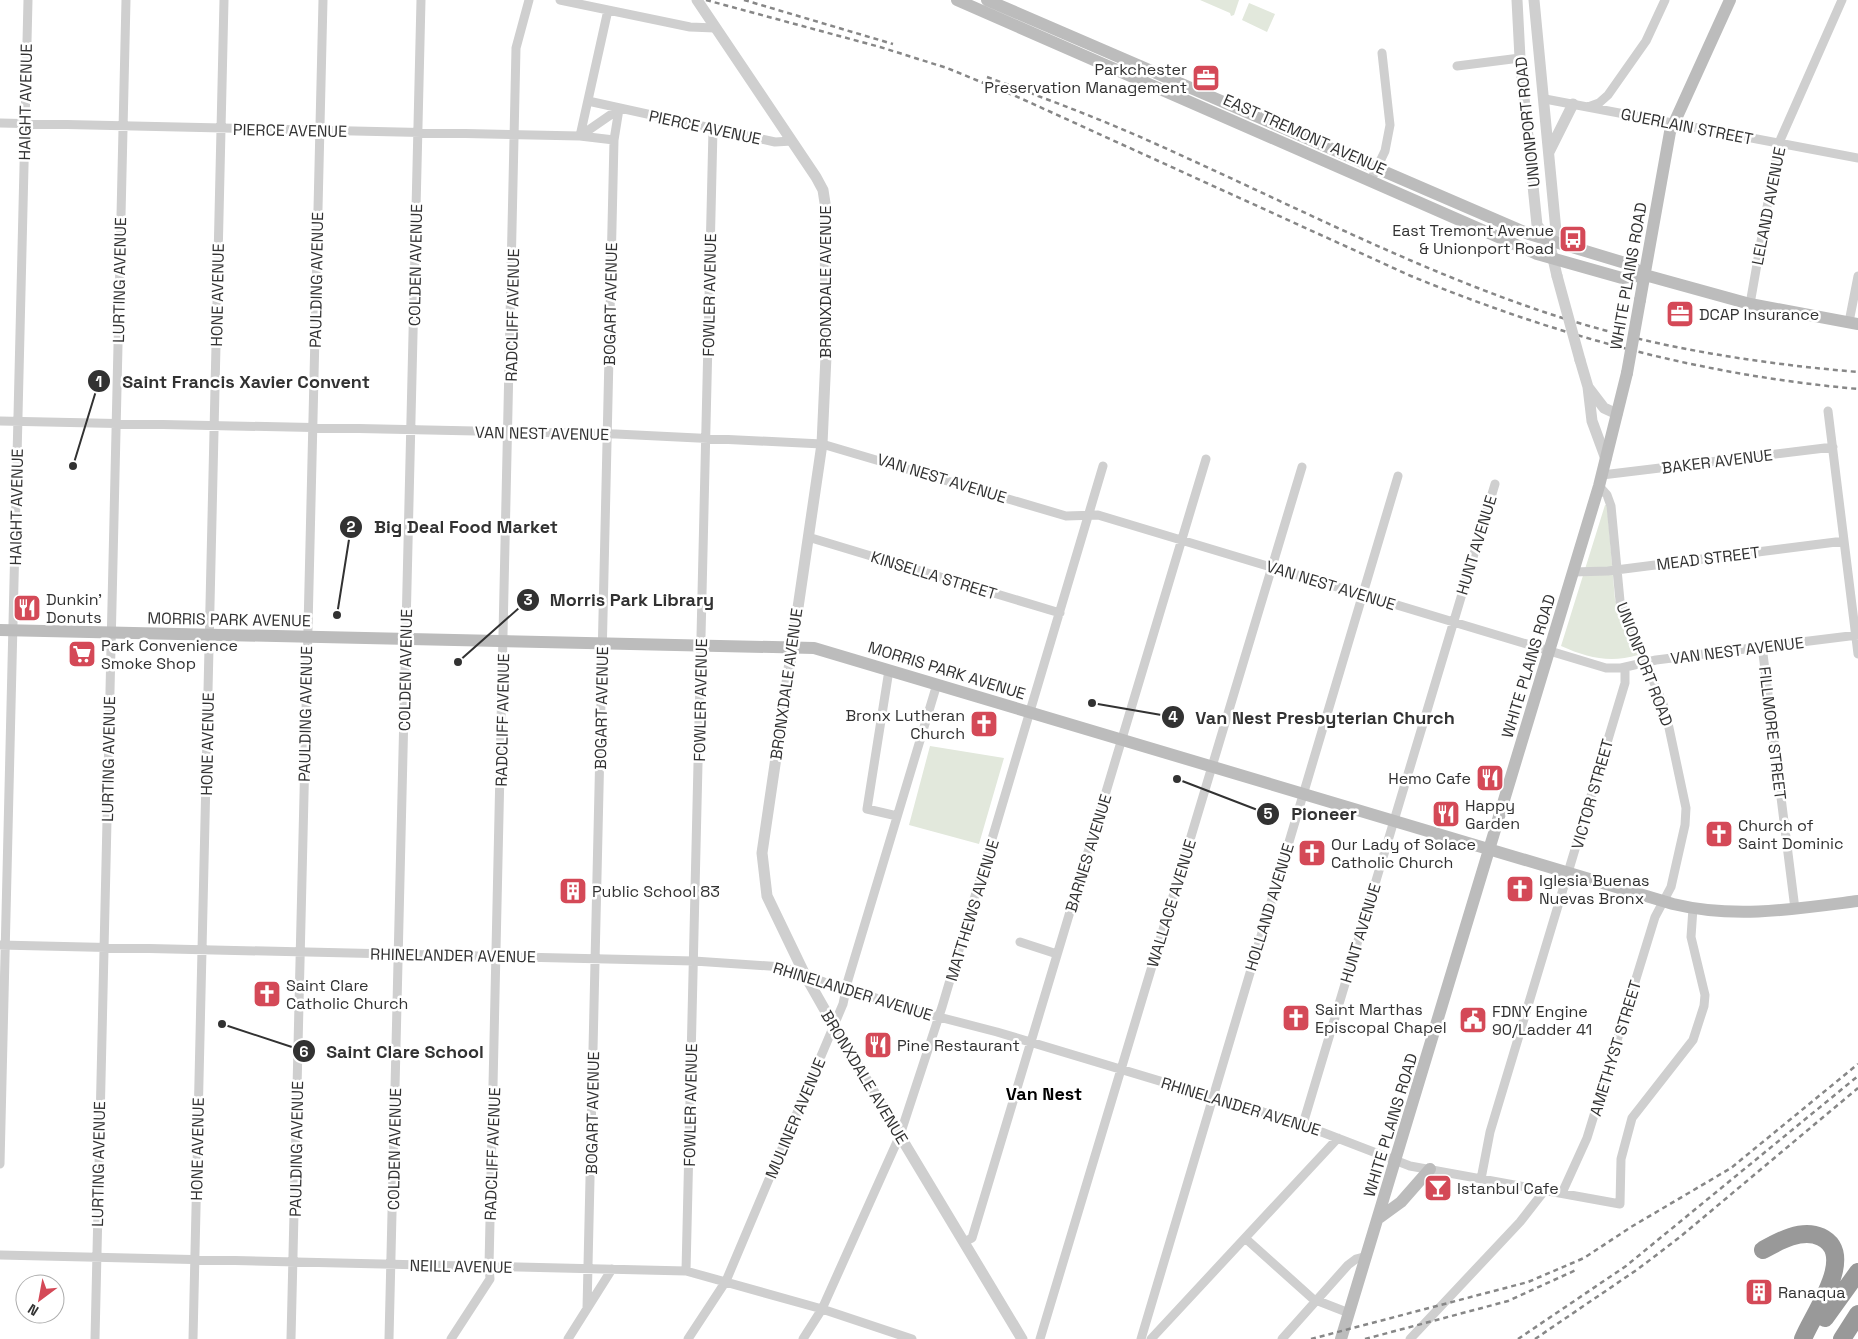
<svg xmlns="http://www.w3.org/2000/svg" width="1858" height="1339" font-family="'Space Grotesk',sans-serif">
  <rect width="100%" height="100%" fill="#fff"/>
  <path fill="#e2e8dc" d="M1200,0H1239L1234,15L1231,16L1230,13Z
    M1249,3L1275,14L1267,32L1242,20Z
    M1605,505H1607L1615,600L1639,653L1638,655C1610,663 1588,658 1561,646Z
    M930,746L1004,758L979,844L909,825Z"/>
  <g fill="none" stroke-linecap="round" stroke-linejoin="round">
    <path stroke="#cfcfcf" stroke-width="9" d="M560,0L690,27L715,28
      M1457,66L1520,58
      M1545,99L1858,158
      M588,101L775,142L792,141
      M1588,107L1599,103L1608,95L1646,41L1665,0
      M0,123L580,136L614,140
      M580,136L608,10
      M580,136L619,109
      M1371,180L1385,151L1390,125L1382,53
      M1750,304L1778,145L1842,0
      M1849,322L1858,276
      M1828,411L1858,654
      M0,421L616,434L822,444L1066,516L1098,515L1606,668H1621L1656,660L1858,635
      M1602,475L1833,447
      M808,537L1060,613
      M1573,572L1608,571L1844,541
      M1762,646L1795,909
      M889,670L867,809L897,816
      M1020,942L1057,954
      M0,945L694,961L783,967L824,982L931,1015L997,1032L1293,1121L1410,1166L1620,1204L1621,1159L1632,1118L1693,1040L1704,1006L1705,995L1691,937L1693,908
      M1303,1124L1495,484
      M0,1164L28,0
      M1481,1179L1490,1132L1625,683V668
      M1562,1193L1587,1138L1655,917L1671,887L1685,825L1686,808L1665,709L1620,601L1611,506L1607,495L1599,486
      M1245,1238L1313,1299L1349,1313
      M964,1242L972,1238L1206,459
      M0,1255L686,1271L822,1309L912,1339
      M686,1271L713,129
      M587,1309L614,140L619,109
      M95,1339L126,0
      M193,1339L224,0
      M291,1339L323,0
      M389,1339L421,0
      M451,1339L490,1279L489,1266L516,48L529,0
      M568,1339L612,1269
      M688,1339L726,1281L843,1004L848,980L937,684
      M803,1339L822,1309L900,1135L942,1007L1103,466
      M1040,1339L1302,467
      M1141,1339L1398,476
      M1151,1339L1338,1138
      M1282,1339L1348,1265L1356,1259L1367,1256
      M1410,1339L1520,1222L1545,1190"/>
    <path stroke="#cfcfcf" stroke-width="11" d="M697,0L816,177L823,190L825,203L826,356L822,444L762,853L767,896L805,975L834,1026L1022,1339
      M1517,0L1520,58L1537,225L1549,241L1557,276
      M1534,0L1556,231L1549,241
      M1549,152L1573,104
      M1580,360L1588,387L1592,421L1606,459
      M1588,387L1604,408L1617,414"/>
    <path stroke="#bcbcbc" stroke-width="12" d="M957,0L1537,254L1622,278L1645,275
      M987,0L1529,234L1625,263L1645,275L1750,304L1858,324
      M1640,300L1670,132L1730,0
      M0,630L814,648L1673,904C1735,919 1796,909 1858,901
      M1379,1218L1401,1202L1430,1169
      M1341,1339L1599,486L1627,373"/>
    <path stroke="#999" stroke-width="18" d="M1763,1250C1779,1241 1802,1228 1821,1237C1858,1255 1812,1315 1803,1339
      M1825,1318L1858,1272
      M1842,1339L1858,1314"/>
    <path stroke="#878787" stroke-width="2.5" stroke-dasharray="5 4" stroke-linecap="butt" d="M706,0L880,47L947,68L1020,98L1411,276C1557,336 1701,375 1858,389
      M744,0L893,44
      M987,77C1044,98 1101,119 1156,144C1284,201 1410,267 1544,312C1645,346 1752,363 1858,372
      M1311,1339L1528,1282L1584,1258L1631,1227L1731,1168L1858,1064
      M1365,1339L1508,1301L1576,1270
      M1518,1339L1626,1266L1858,1076
      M1535,1339L1638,1269L1680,1237L1858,1088"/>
    <path stroke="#cfcfcf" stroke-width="11" d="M1557,276L1580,360"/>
    <path stroke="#bcbcbc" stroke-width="12" d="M1627,373L1640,300"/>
  </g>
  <defs>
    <symbol id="office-square" viewBox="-11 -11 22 22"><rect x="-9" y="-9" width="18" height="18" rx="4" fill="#d44957" stroke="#fff"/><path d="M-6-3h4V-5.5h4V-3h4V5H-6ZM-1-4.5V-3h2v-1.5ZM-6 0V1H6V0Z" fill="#fff"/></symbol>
    <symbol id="bus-square" viewBox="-11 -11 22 22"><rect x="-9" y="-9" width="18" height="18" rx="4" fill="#d44957" stroke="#fff"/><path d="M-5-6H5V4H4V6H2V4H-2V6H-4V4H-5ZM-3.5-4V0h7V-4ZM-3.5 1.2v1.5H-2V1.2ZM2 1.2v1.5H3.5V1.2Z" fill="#fff"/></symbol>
    <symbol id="restaurant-square" viewBox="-11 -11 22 22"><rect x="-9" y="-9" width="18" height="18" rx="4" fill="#d44957" stroke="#fff"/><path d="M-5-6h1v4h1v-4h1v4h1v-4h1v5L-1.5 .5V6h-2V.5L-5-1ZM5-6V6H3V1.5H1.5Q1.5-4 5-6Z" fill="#fff"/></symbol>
    <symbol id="supermarket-square" viewBox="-11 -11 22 22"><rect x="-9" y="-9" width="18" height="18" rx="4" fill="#d44957" stroke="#fff"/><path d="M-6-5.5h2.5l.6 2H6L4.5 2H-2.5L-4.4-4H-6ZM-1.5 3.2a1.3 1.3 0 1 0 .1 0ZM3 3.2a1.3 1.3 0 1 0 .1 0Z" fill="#fff"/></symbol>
    <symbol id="church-square" viewBox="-11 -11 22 22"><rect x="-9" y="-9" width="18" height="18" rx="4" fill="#d44957" stroke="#fff"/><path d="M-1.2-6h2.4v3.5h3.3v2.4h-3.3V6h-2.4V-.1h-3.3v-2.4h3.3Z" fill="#fff"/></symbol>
    <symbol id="building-square" viewBox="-11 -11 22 22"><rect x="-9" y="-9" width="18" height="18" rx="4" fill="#d44957" stroke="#fff"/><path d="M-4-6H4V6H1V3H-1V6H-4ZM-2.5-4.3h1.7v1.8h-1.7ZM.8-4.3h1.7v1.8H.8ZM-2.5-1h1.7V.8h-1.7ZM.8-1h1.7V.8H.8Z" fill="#fff"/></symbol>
    <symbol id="civic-square" viewBox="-11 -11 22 22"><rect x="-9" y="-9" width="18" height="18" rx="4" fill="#d44957" stroke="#fff"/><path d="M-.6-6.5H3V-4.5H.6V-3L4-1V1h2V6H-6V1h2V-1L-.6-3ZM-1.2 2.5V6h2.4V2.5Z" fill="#fff"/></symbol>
    <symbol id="bar-square" viewBox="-11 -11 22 22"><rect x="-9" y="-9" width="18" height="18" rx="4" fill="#d44957" stroke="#fff"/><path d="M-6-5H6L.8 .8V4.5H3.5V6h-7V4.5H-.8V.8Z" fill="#fff"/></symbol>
  </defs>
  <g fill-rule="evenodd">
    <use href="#office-square" x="1190" y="62" width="32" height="32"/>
    <use href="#bus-square" x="1557" y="223" width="32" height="32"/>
    <use href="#office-square" x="1664" y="298" width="32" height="32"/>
    <use href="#restaurant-square" x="11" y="592" width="32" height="32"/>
    <use href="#supermarket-square" x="66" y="638" width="32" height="32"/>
    <use href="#church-square" x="968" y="708" width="32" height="32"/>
    <use href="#restaurant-square" x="1474" y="762" width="32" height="32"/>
    <use href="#restaurant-square" x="1430" y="798" width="32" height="32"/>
    <use href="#church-square" x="1703" y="818" width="32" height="32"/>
    <use href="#church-square" x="1296" y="837" width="32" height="32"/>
    <use href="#church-square" x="1504" y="873" width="32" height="32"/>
    <use href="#building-square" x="557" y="875" width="32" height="32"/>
    <use href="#church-square" x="251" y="978" width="32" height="32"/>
    <use href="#church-square" x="1280" y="1002" width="32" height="32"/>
    <use href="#civic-square" x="1457" y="1004" width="32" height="32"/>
    <use href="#restaurant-square" x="862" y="1029" width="32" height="32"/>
    <use href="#bar-square" x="1422" y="1172" width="32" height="32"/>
    <use href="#building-square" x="1743" y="1276" width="32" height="32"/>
  </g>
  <g text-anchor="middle" stroke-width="5" stroke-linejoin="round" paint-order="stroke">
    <g font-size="16" fill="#323232" stroke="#fff" text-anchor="start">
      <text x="1187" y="75" text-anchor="end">Parkchester<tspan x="1187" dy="18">Preservation Management</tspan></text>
      <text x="1554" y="236" text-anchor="end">East Tremont Avenue<tspan x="1554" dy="18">&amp; Unionport Road</tspan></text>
      <text x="1699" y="320">DCAP Insurance</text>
      <text x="46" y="605">Dunkin'<tspan x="46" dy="18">Donuts</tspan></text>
      <text x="101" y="651">Park Convenience<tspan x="101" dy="18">Smoke Shop</tspan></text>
      <text x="965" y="721" text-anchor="end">Bronx Lutheran<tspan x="965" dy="18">Church</tspan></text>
      <text x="1471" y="784" text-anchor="end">Hemo Cafe</text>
      <text x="1465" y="811">Happy<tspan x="1465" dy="18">Garden</tspan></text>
      <text x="1738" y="831">Church of<tspan x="1738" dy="18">Saint Dominic</tspan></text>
      <text x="1331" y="850">Our Lady of Solace<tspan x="1331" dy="18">Catholic Church</tspan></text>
      <text x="1539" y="886">Iglesia Buenas<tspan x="1539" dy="18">Nuevas Bronx</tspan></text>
      <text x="592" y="897">Public School 83</text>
      <text x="286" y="991">Saint Clare<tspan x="286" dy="18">Catholic Church</tspan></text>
      <text x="1315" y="1015">Saint Marthas<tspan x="1315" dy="18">Episcopal Chapel</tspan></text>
      <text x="1492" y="1017">FDNY Engine<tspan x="1492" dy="18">90/Ladder 41</tspan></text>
      <text x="897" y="1051">Pine Restaurant</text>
      <text x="1457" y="1194">Istanbul Cafe</text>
      <text x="1778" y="1298">Ranaqua</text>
    </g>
    <g font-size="16" fill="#323232" stroke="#fff">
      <text transform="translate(25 102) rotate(-89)" y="6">HAIGHT AVENUE</text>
      <text transform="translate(1527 122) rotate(-96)" y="6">UNIONPORT ROAD</text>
      <text transform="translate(1687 126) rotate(11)" y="6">GUERLAIN STREET</text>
      <text transform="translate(705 127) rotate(12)" y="6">PIERCE AVENUE</text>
      <text transform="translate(290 130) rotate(1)" y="6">PIERCE AVENUE</text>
      <text transform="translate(1305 134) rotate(24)" y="6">EAST TREMONT AVENUE</text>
      <text transform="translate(1768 206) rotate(-79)" y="6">LELAND AVENUE</text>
      <text transform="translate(415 265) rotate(-89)" y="6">COLDEN AVENUE</text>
      <text transform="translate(1628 276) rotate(-80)" y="6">WHITE PLAINS ROAD</text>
      <text transform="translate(119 280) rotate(-89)" y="6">LURTING AVENUE</text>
      <text transform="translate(316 280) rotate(-89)" y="6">PAULDING AVENUE</text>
      <text transform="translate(825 282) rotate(-90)" y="6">BRONXDALE AVENUE</text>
      <text transform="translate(217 295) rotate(-89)" y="6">HONE AVENUE</text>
      <text transform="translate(709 295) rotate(-89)" y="6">FOWLER AVENUE</text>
      <text transform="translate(610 304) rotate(-89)" y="6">BOGART AVENUE</text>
      <text transform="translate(512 315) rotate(-89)" y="6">RADCLIFF AVENUE</text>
      <text transform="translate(542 433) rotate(1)" y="6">VAN NEST AVENUE</text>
      <text transform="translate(1717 461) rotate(-7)" y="6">BAKER AVENUE</text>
      <text transform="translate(942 478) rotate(17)" y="6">VAN NEST AVENUE</text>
      <text transform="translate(16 507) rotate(-89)" y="6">HAIGHT AVENUE</text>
      <text transform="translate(1476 545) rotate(-73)" y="6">HUNT AVENUE</text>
      <text transform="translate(1708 558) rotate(-7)" y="6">MEAD STREET</text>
      <text transform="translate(934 575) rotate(17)" y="6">KINSELLA STREET</text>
      <text transform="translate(1331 585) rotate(17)" y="6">VAN NEST AVENUE</text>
      <text transform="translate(229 619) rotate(1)" y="6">MORRIS PARK AVENUE</text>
      <text transform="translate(1737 650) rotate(-7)" y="6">VAN NEST AVENUE</text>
      <text transform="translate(1645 664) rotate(69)" y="6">UNIONPORT ROAD</text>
      <text transform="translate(1528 666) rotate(-73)" y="6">WHITE PLAINS ROAD</text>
      <text transform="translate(405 670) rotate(-89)" y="6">COLDEN AVENUE</text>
      <text transform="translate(947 670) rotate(17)" y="6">MORRIS PARK AVENUE</text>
      <text transform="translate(786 684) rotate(-82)" y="6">BRONXDALE AVENUE</text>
      <text transform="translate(700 700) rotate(-89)" y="6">FOWLER AVENUE</text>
      <text transform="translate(601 708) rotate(-89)" y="6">BOGART AVENUE</text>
      <text transform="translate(305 714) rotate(-89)" y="6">PAULDING AVENUE</text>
      <text transform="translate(502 720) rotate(-89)" y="6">RADCLIFF AVENUE</text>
      <text transform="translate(1773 733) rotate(83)" y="6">FILLMORE STREET</text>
      <text transform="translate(207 744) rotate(-89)" y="6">HONE AVENUE</text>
      <text transform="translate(108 759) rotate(-89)" y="6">LURTING AVENUE</text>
      <text transform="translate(1592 794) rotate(-74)" y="6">VICTOR STREET</text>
      <text transform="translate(1088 853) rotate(-73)" y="6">BARNES AVENUE</text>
      <text transform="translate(1171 903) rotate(-73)" y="6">WALLACE AVENUE</text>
      <text transform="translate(1269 907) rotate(-73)" y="6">HOLLAND AVENUE</text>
      <text transform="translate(972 910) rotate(-73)" y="6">MATTHEWS AVENUE</text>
      <text transform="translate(1360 933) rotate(-73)" y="6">HUNT AVENUE</text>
      <text transform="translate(453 955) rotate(1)" y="6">RHINELANDER AVENUE</text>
      <text transform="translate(853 991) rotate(17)" y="6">RHINELANDER AVENUE</text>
      <text transform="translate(1615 1048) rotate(-73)" y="6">AMETHYST STREET</text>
      <text transform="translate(865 1077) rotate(59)" y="6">BRONXDALE AVENUE</text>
      <text transform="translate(690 1105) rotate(-89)" y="6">FOWLER AVENUE</text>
      <text transform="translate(1241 1106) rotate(17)" y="6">RHINELANDER AVENUE</text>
      <text transform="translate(592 1113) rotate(-89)" y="6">BOGART AVENUE</text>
      <text transform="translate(795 1118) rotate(-67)" y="6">MULINER AVENUE</text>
      <text transform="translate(1390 1125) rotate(-73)" y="6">WHITE PLAINS ROAD</text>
      <text transform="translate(197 1149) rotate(-89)" y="6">HONE AVENUE</text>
      <text transform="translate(296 1149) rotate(-89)" y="6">PAULDING AVENUE</text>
      <text transform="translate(394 1149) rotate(-89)" y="6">COLDEN AVENUE</text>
      <text transform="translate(492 1154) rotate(-88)" y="6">RADCLIFF AVENUE</text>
      <text transform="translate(98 1164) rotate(-89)" y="6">LURTING AVENUE</text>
      <text transform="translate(461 1266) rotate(1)" y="6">NEILL AVENUE</text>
    </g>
    <g font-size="18" font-weight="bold" fill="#000" stroke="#fff">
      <text x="1044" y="1100">Van Nest</text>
    </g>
  </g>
  <path fill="none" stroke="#323232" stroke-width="2" d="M73 466L99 381M337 615L351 527M458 662L528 600M1092 703L1173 717M1177 779L1268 814M222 1024L304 1051"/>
  <g fill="#323232" stroke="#fff" stroke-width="2">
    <circle cx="73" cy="466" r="5"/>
    <circle cx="337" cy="615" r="5"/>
    <circle cx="458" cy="662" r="5"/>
    <circle cx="1092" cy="703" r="5"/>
    <circle cx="1177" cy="779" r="5"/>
    <circle cx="222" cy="1024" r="5"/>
    <circle cx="99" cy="381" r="12"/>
    <circle cx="351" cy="527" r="12"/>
    <circle cx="528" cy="600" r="12"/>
    <circle cx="1173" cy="717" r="12"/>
    <circle cx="1268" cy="814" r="12"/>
    <circle cx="304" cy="1051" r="12"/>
  </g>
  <g font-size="15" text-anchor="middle" font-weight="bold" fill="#fff">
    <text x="99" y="387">1</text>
    <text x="351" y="532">2</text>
    <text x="528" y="605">3</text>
    <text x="1173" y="722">4</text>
    <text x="1268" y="819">5</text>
    <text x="304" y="1057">6</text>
  </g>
  <g font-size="18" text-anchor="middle" font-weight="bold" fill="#323232" stroke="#fff" stroke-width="5" stroke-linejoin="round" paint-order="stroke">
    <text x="246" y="388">Saint Francis Xavier Convent</text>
    <text x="466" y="533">Big Deal Food Market</text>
    <text x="632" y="606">Morris Park Library</text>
    <text x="1325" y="724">Van Nest Presbyterian Church</text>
    <text x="1324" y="820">Pioneer</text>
    <text x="405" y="1058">Saint Clare School</text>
  </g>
  <g transform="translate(40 1299) rotate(212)"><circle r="24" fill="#ffffff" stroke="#adadad"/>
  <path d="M0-4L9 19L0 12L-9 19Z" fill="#d44957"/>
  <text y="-8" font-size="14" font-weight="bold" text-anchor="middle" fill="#323232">N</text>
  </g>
</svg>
